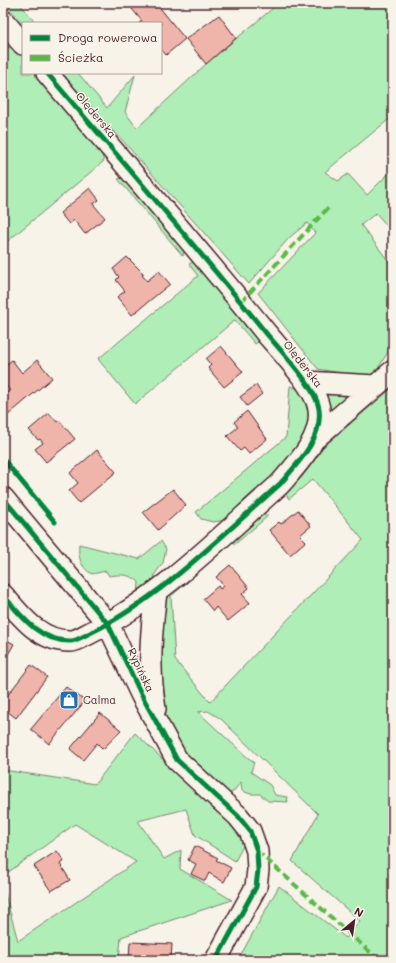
<svg xmlns="http://www.w3.org/2000/svg" width="396" height="963" font-family="Mali,sans-serif">
  <rect width="100%" height="100%" fill="#f7f3e8"/>
  <filter id="ink" filterUnits="userSpaceOnUse"><feTurbulence type="fractalNoise" baseFrequency=".025" numOctaves="2"/><feDisplacementMap in="SourceGraphic" scale="8" xChannelSelector="R" yChannelSelector="G"/><feConvolveMatrix kernelMatrix="1 2 1 2 8 2 1 2 1" color-interpolation-filters="sRGB"/></filter>
  <g filter="url(#ink)">
    <path fill="#afeeb6" stroke="#7c8670" d="M5,3H19L36,23H23V25Z
      M279,3H393V116L325,172L338,181L348,174L367,195L393,169V233L376,213L361,225L393,267V343L372,379L318,369L258,293L315,233L307,223L289,238L249,284L115,132H110L62,73H78L107,108L135,75L125,112L137,128L206,64Z
      M3,41L9,48L14,45L23,55V73H40L100,150L104,161L3,245Z
      M128,177L185,246L183,256L118,179Z
      M197,260L261,340L255,344L235,320L135,404L98,359L198,276L189,264Z
      M290,386L301,390C305,404 311,416 308,431C303,457 246,501 226,520L213,522L201,519L196,512L286,437Z
      M393,387V960H238L279,886L346,938L360,921L292,861L318,814L221,719L208,711L198,712L247,757L254,762L251,772L270,785L275,795L287,797L288,802L268,801L260,794H251L242,791L241,782L232,793L221,792L175,744L161,707V605L168,596L191,575L193,578L171,596L175,660L210,702L363,540L313,479L289,499L285,493L301,477L306,462Z
      M318,389L357,392L324,422Z
      M261,515L268,516L234,545V539Z
      M161,541L166,549L163,563L155,574L154,582L138,596L139,582C130,574 121,574 109,576L106,571L92,574C80,567 78,557 79,544L139,559Z
      M135,733L247,839L235,861L195,835L186,809L138,821L164,859L181,850L180,869L232,900L121,937L119,960H3V887L18,941L136,862L75,824L3,876V770L95,784Z"/>
    <path fill="#f0b5aa" stroke="#4a1f2b" d="M127,3H156L185,39L166,55L161,49V23H139L142,21Z
      M219,15L236,38L206,64L186,39Z
      M90,188L99,200L93,204L105,218L85,234L74,220L69,224L60,213Z
      M127,257L144,274L142,275L147,281L159,271L170,284L132,315L117,297L125,291L116,280L119,277L113,269Z
      M221,346L243,372L224,387L208,368L211,365L206,359Z
      M12,360L22,373L37,360L52,378L7,416L3,411V396L10,390L4,384L3,385V367Z
      M256,385L262,394L247,406L240,397Z
      M247,411L267,439L249,454L244,448L240,451L227,436L238,427L234,422Z
      M49,413L57,422L59,420L75,439L46,462L35,449L43,443L40,439L38,440L29,430Z
      M97,450L116,472L79,503L69,491L78,483L70,473Z
      M173,489L186,505L158,530L143,512Z
      M298,510L311,526L300,535L306,541L290,555L269,530L279,522L281,524Z
      M230,565L249,588L242,594L250,603L228,621L216,607L213,611L203,599L218,586L220,589L224,586L216,577Z
      M3,638L14,644L3,663Z
      M31,665L47,677L16,718L3,708V701Z
      M66,687L85,701L49,744L31,729Z
      M100,713L121,730L103,749L97,743L83,760L70,749Z
      M195,846L218,858L216,860L231,868L224,882L209,873L205,881L191,874L196,864L188,860Z
      M57,851L64,861L60,864L70,880L51,891L34,866Z
      M130,942L172,944L171,960H129Z"/>
    <g fill="none" stroke-linecap="round" stroke-linejoin="round">
      <defs>
        <path id="minor" d="M3,21L23,44
          M306,382L375,386
          M313,440L393,371
          M3,498L108,624L141,694L177,760L238,816L250,831L257,851L258,870L256,887L216,960
          M3,595C21,616 40,642 71,641C76,641 84,636 90,633C161,598 221,536 280,484C298,463 323,438 319,409C316,387 280,350 266,333C195,245 120,159 47,73
          M155,709C148,667 151,633 156,592"/>
      </defs>
      <use href="#minor" stroke="#4a1f2b" stroke-width="24"/>
      <use href="#minor" stroke="#f7f3e8" stroke-width="21"/>
      <path stroke="#58b947" stroke-width="4" stroke-dasharray="8 4" stroke-linecap="butt" d="M241,302L328,208
        M257,851L379,960"/>
      <defs>
        <path id="cycleway" d="M3,459L55,522
          M3,498L108,624L141,694L177,760L238,816L250,831L257,851L258,870L256,887L216,960
          M3,595C21,616 40,642 71,641C76,641 84,636 90,633C161,598 221,536 280,484C298,463 323,438 319,409C316,387 280,350 266,333C195,245 120,159 47,73"/>
      </defs>
      <use href="#cycleway" stroke="#f7f3e8" stroke-width="8"/>
      <use href="#cycleway" stroke="#00873e" stroke-width="5"/>
    </g>
  </g>
  <defs>
    <symbol id="shop-square" viewBox="-11 -11 22 22"><rect x="-9" y="-9" width="18" height="18" rx="4" fill="#1f6fb2" stroke="#f7f3e8"/><path d="M-5-2.5h2.3a2.7 3.5 0 0 1 5.4 0H5L5.5 6h-11ZM-1.5-2.5h3a1.5 2.3 0 0 0-3 0Z" fill="#fff"/></symbol>
  </defs>
  <g fill-rule="evenodd">
    <use href="#shop-square" x="58" y="689" width="22" height="22"/>
  </g>
  <g text-anchor="middle" stroke-width="3" stroke-linejoin="round" paint-order="stroke">
    <g font-size="11" fill="#4a1f2b" stroke="#f7f3e8">
      <text transform="translate(96 115) rotate(50)" y="4">Olęderska</text>
      <text transform="translate(303 364) rotate(52)" y="4">Olęderska</text>
      <text transform="translate(141 670) rotate(65)" y="4">Rypińska</text>
    </g>
    <g font-size="11" fill="#4a1f2b" stroke="#f7f3e8" text-anchor="start">
      <text x="83" y="704">Calma</text>
    </g>
  </g>
  <rect width="396" height="963" fill="none" stroke="#f7f3e8" stroke-width="16"/>
  <rect x="8" y="8" width="380" height="947" fill="none" stroke="#4a1f2b" stroke-width="1.5" filter="url(#ink)"/>
  <rect x="22" y="22" width="140" height="52" fill="#f7f3e8" stroke="#b29e9c"/>
  <rect x="30" y="35" width="20" height="6" fill="#00873e" stroke="#b29e9c"/>
  <text x="58" y="42" font-size="12" fill="#4a1f2b">Droga rowerowa</text>
  <rect x="30" y="55" width="20" height="6" fill="#58b947" stroke="#b29e9c"/>
  <text x="58" y="62" font-size="12" fill="#4a1f2b">Ścieżka</text>
  <g transform="translate(354 921) rotate(29)" stroke="#f7f3e8" stroke-width="3" paint-order="stroke">
  <path d="M0-3L7 15L0 10L-7 15Z" fill="#4a1f2b"/>
  <text y="-6" font-size="11" font-weight="bold" text-anchor="middle" fill="#4a1f2b">N</text>
  </g>
</svg>
